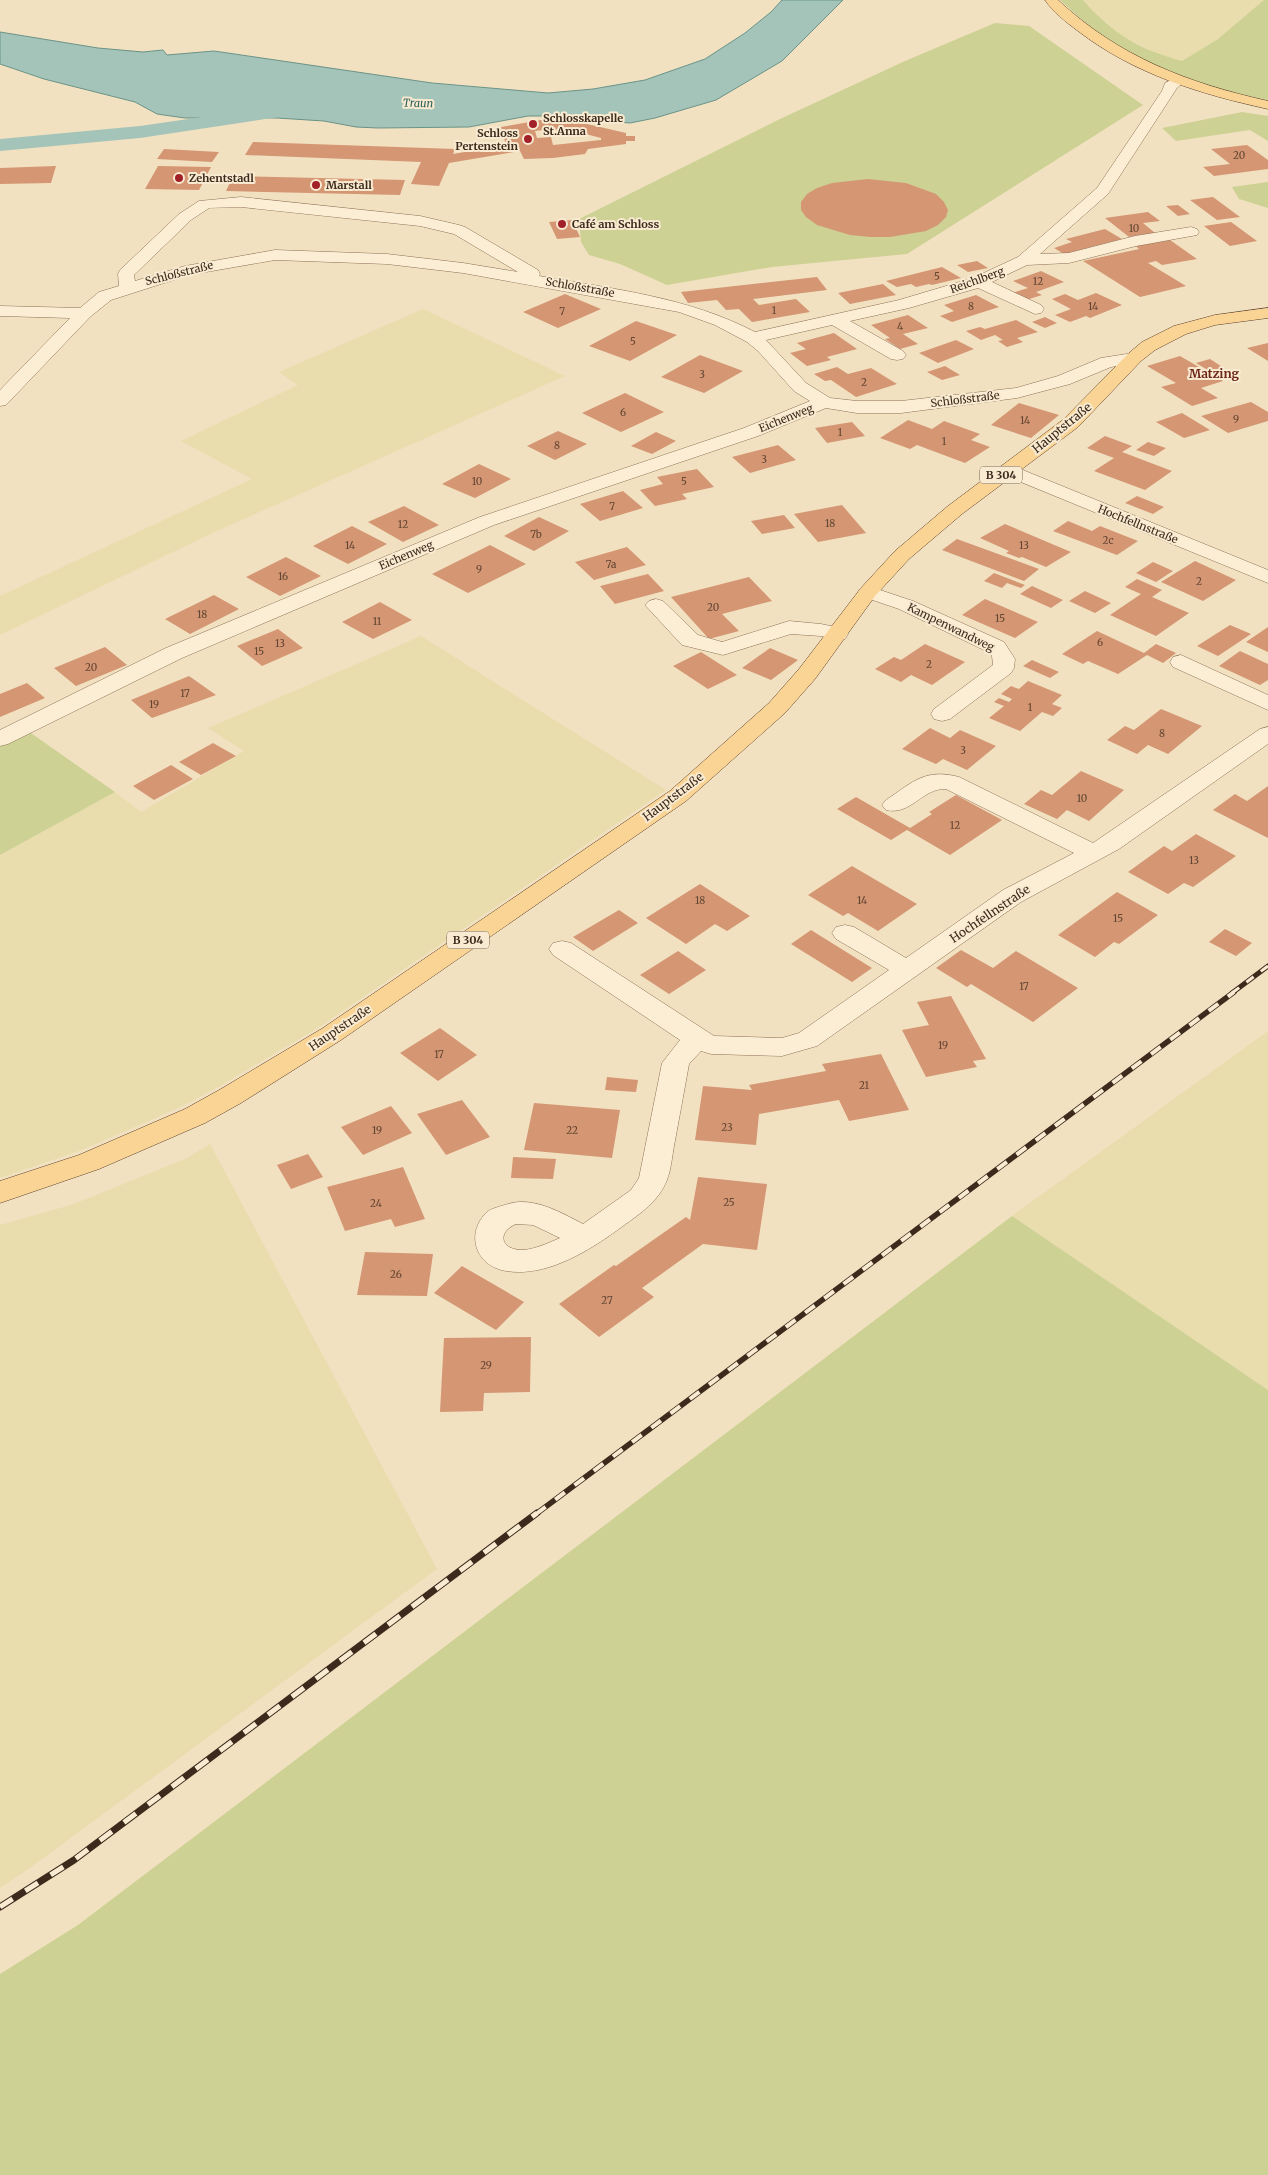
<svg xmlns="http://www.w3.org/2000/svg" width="1268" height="2175" font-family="Merriweather,serif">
  <rect width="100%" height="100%" fill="#f2e1c1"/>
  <path fill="#e9dcad" d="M1083,0H1264L1218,39L1182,61L1160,55L1127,39L1103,22Z
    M423,309L565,376L217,531L0,635V596L252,479L181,441L298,385L279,372Z
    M421,636L666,790L321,1026L220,1086L185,1105L82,1150L0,1178V855L115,792L141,812L244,751L208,728Z
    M1268,1031V1390L1012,1216Z
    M210,1144L437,1569L27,1870L0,1888V1225L74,1204L185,1159Z"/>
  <path fill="#cdd193" d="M1060,0H1083C1113,34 1138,49 1182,61L1218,39L1264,0H1268V102C1220,93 1169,76 1126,52C1102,38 1080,19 1060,0Z
    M995,23L1029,26L1143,105L907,254L772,267L667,285L620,264L589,255L581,242L579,219L780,119L905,61Z
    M1242,112L1268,116V141L1250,130L1176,141L1162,128Z
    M1268,182V208L1239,199L1232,187Z
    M28,731L115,792L0,855V744Z
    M1012,1216L1268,1390V2175H0V1974L78,1925Z"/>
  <path fill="#a4c4b9" stroke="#6a9387" d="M782,0H843L782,61L716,100L655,118L630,123L549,116H528L469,127L378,128L356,127L324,121L277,118H185L157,114L135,102L44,79L0,64V32L98,48L143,52L163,50L167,55L214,51L432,83L548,93L593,89L645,80L705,59L745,33L771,12Z"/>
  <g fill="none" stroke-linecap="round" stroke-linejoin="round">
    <path fill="#a4c4b9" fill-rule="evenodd" d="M292,104L299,106L302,110L299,114L140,138L0,151V139L140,126Z"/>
  </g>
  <path fill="#d49673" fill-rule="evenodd" d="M541,120L587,124L626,133V136H635V141H626V144L588,149L585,154L553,158L524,159L520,151L449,163L439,186L411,184L421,162L245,155L253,142L455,149L453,154L506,145L501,127ZM543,128L578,132L601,138V140L553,145L551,137L537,138L535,131L543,130Z
    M1247,145L1268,160V169L1214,176L1203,167L1230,164L1211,149Z
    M164,149L219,152L212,162L157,159Z
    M56,166L51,183L0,184V168Z
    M158,166L211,167L199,190L145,189Z
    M233,176L405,180L400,195L226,191Z
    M868,179L906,183L936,194L944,202L948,210L946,217L938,225L926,231L890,237H870L850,235L817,225L806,217L801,210V202L807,194L817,188L832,183Z
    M1213,197L1240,217L1217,220L1190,200Z
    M1178,205L1190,214L1178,216L1166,206Z
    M1148,212L1160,221L1143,223L1155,233L1129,237L1105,218Z
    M572,220L580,237L557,239L549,222Z
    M1231,222L1257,241L1230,246L1204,226Z
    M1105,229L1122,239L1064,254L1054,248L1072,242L1066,239Z
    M1170,240L1197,259L1162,265L1156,261L1148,263L1186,286L1140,297L1083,261L1139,249L1136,246Z
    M977,261L988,268L968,272L957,265Z
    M942,267L961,278L932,285L929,284L916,287L911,284L897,287L886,281Z
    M1041,271L1064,282L1036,292L1042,295L1026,300L1012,293L1028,288L1013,281Z
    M817,277L827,290L753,299L759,305L796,299L810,312L752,322L739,309L726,310L717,300L688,303L681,292Z
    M883,284L896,295L850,304L838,293Z
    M1096,293L1122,305L1090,318L1086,316L1070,322L1055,315L1071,309L1052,299L1065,294L1078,300Z
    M565,294L601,309L558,328L523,312Z
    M976,295L999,307L952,322L940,316L954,311L944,305Z
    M908,315L928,328L903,334L918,344L900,349L885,339L890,338L871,325Z
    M1045,317L1057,323L1045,328L1032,322Z
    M1016,320L1038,332L1017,338L1023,342L1007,347L998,341L1003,340L995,335L981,340L966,331L980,327L985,329Z
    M636,321L677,335L630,361L589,346Z
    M834,333L857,349L827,357L831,360L807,366L790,353L806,349L797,343Z
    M956,340L974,349L938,363L919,353Z
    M1268,343V361L1247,348Z
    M700,355L743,371L704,393L661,377Z
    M1180,356L1223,381L1201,388L1218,398L1192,406L1161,387L1176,383L1147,366Z
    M1210,359L1224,368L1211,372L1196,363Z
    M945,366L960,375L942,380L927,372Z
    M837,367L848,374L871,368L897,384L856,397L831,380L825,381L814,374Z
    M625,393L664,412L621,432L582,413Z
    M1251,402L1268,412V421L1228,433L1201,416Z
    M1019,403L1059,415L1031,438L991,425Z
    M1182,413L1210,430L1184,438L1156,422Z
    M908,420L932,429L944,421L980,434L971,440L990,447L965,463L917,445L910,449L880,438Z
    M852,422L865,436L827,443L815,428Z
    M558,431L587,444L555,460L527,446Z
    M656,432L676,441L652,454L631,446Z
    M1105,436L1132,446L1122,452L1172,471L1145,490L1094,471L1114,458L1087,448Z
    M1148,442L1166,448L1154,456L1136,450Z
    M778,445L796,460L750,473L732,457Z
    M479,464L511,479L475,498L442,484Z
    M697,469L714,487L682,494L687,499L655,506L640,490L663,484L657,477Z
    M623,491L643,508L600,521L580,504Z
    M1137,496L1164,507L1153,514L1125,503Z
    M842,505L866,533L818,542L794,514Z
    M404,506L439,525L403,542L368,522Z
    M784,515L795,528L762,534L751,521Z
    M539,517L569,531L534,551L504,536Z
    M1068,521L1092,531L1100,526L1138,541L1117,555L1053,531Z
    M1005,524L1071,552L1046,567L1022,557L1019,558L1006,553L1009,551L980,538Z
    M352,526L387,544L348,564L313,546Z
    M957,539L1039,569L1024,581L942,550Z
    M490,545L526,564L468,593L432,574Z
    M627,547L646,565L594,580L575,562Z
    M286,557L321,576L280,596L246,577Z
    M1195,561L1236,580L1203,601L1161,582Z
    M1153,562L1173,571L1156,582L1136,573Z
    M994,573L1025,585L1021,588L1007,583L1002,588L984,581Z
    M648,574L664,591L615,604L600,586Z
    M749,577L772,601L722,614L739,631L709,639L671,597Z
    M1137,579L1162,590L1152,597L1189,613L1156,636L1110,615L1141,594L1125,587Z
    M1032,586L1063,600L1051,608L1020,594Z
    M1085,591L1111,603L1095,613L1069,601Z
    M214,595L239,609L190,634L165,619Z
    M985,599L1038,622L1015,638L962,615Z
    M380,602L412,620L373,639L342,622Z
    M1230,625L1251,634L1218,656L1197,646Z
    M1268,627V652L1246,642Z
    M278,629L303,648L262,666L237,646Z
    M1097,631L1144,653L1156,644L1176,653L1163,663L1147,655L1118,674L1088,661L1083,664L1062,654Z
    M925,644L965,662L932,685L911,675L901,682L875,669L894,657L901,660Z
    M105,647L127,665L76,686L54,668Z
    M770,648L798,660L771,680L742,668Z
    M1240,651L1268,664V680L1260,685L1219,666Z
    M701,652L737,675L708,689L673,666Z
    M1032,660L1059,672L1050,678L1023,666Z
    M189,676L216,695L152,718L131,700Z
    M1028,681L1062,695L1052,704L1062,708L1053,716L1042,712L1020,731L989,718L1004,706L994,702L999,698L1009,702L1012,699L1001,694L1011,686L1019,689Z
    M27,683L45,698L0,717V694Z
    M1161,709L1202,726L1168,754L1148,745L1137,754L1107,740L1125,726L1134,730Z
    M930,728L950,738L960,730L996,746L967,770L943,759L936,764L902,749Z
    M213,743L236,756L201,775L179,762Z
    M171,765L193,779L154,800L133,786Z
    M1081,771L1124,790L1089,821L1067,810L1057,819L1024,804L1041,790L1052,795Z
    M1268,786V838L1213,810L1235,794L1247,801Z
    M956,795L1002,820L950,855L907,830L932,814L929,812Z
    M856,797L910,828L891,840L837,809Z
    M1196,834L1236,856L1193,887L1184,883L1168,894L1128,872L1164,846L1172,851Z
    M852,866L917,904L878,931L848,913L843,916L808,895Z
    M700,884L750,916L727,931L715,924L686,944L646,918Z
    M1117,892L1158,915L1119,944L1114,942L1095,957L1058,935Z
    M619,910L638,923L593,951L573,937Z
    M1225,929L1252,943L1236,956L1209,942Z
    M811,930L872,968L852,982L791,944Z
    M961,950L993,968L1016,951L1078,988L1033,1022L971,984L967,987L936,968Z
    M678,951L706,970L669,994L640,975Z
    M951,996L986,1059L973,1061L977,1067L926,1077L902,1030L929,1025L917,1002Z
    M440,1028L477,1055L438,1081L400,1053Z
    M881,1054L909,1110L849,1121L839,1100L759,1114L756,1145L695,1140L703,1086L752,1090L749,1085L826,1071L822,1064Z
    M607,1077L638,1080L636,1092L605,1090Z
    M462,1100L490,1137L446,1155L417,1114Z
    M534,1103L620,1110L612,1158L524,1150Z
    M391,1106L412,1133L363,1155L341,1127Z
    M308,1154L323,1177L291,1189L277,1165Z
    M513,1157L556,1159L553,1179L511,1178Z
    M403,1167L425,1219L395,1227L391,1219L345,1231L327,1187Z
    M698,1177L767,1184L757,1250L703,1244L642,1288L654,1297L599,1337L559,1304L614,1265L616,1266L686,1217L690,1220Z
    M365,1252L433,1254L427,1296L357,1295Z
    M462,1266L524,1302L496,1330L434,1293Z
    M531,1337L530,1392L484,1393L483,1411L440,1412L444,1338Z"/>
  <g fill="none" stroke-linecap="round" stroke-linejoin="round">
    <defs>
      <path id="minor" d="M1179,76L1186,80L1177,88L1108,194L1040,254L1069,253L1135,236L1191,227L1197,229L1199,232L1197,235L1136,246L1069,263L1027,265L992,282L1041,305L1044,309L1041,313L1035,314L978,288L909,308L850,321L903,351L906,355L903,359L897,360L891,359L832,325L766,340L806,383L830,398L857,401H901L1016,388L1058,376L1101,358L1133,353L1139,354L1142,358L1139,362L1111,367L1070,384L1017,398L901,413H857L826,408L758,436L494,525L182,658L8,744L0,746V730L166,648L480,517L744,428L810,401L794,391L758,351L747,342L715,325L679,312L463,273L387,264L275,260L189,275L111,300L90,317L6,405L0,406V390L70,318L0,316V306L80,308L99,292L119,286L118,274L120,270L179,214L199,201L241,197L420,216L459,225L465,227L538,270L540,274L539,276C613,289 688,297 755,332L899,300L973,278L1018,257L1097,188L1162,91L1165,83ZM241,207L420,226L454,234L518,272L463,263L387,254L275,250L185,266L135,281L134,275L191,220L209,208Z
        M1008,464L1268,570V583L1001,474L998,470L1001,466Z
        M868,586L913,601L1004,642L1015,659L1014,668L1011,673L950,719L942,721L934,719L931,714L934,709L993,665L992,656L988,652L899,609L861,596L858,592L861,588Z
        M656,599L663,601L698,635L722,642L789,621L821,624L845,629L848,634L845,639L837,640L821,636L791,634L723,655L682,645L645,605L649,601Z
        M1181,655L1268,695V710L1173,667L1170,662L1173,657Z
        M1268,727V744L1119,849L1021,902L817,1046L782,1056L711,1054L701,1051L689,1064C684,1092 679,1119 674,1146C672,1157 671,1170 667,1180C659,1201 641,1213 623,1226C592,1249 547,1278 506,1271C475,1266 465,1233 487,1212C492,1208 502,1206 508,1204C533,1196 562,1213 583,1224L631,1190L639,1178L662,1063L680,1040L553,955L549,949L553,943L562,941L571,943L714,1036L782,1038L799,1033L889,970L836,939L832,933L836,927L845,925L854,927L906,958L1003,890L1074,853L946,789C922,788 911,816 886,810L882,805L886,800C913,782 925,768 959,777L1093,843L1260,729ZM516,1224L533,1225L560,1238C548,1243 534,1250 521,1250C500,1249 497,1232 516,1224Z"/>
      <path id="major" d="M1045,0H1058C1119,57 1188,83 1268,101V109C1200,94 1134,74 1078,31C1066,22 1053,12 1045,0Z
        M1268,308V318L1215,325L1186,334L1155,350L1141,361L1078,427L962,514L909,559L875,596L815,679L785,713L686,801L341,1040L241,1103L205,1123L99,1169L0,1203V1181L79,1155L185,1109L221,1089L323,1028L670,791L769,703L799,669L861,588L895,551L948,506L1064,419L1129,353L1142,342L1174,326L1215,315Z"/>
    </defs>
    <use href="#minor" stroke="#8d7156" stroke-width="1"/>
    <use href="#major" stroke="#5b3f2b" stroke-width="1"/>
    <use href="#minor" fill="#fceed5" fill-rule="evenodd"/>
    <use href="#major" fill="#f9d495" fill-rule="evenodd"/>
    <defs>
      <path id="rail-far2" d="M1232,993L1268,966"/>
      <path id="rail-far1" d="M536,1514L1234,992"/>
      <path id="rail" d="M0,1907L74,1860L537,1513"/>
    </defs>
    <use href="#rail-far2" stroke="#3c2a1c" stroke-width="5"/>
    <use href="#rail-far1" stroke="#3c2a1c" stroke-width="5.5"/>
    <use href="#rail" stroke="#3c2a1c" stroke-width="7"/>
    <use href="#rail-far2" stroke="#f9ebd1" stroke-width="3" stroke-dasharray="9" stroke-linecap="butt"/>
    <use href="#rail-far1" stroke="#f9ebd1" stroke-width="4" stroke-dasharray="12" stroke-linecap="butt"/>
    <use href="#rail" stroke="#f9ebd1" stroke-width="5" stroke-dasharray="15" stroke-linecap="butt"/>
  </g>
  <g fill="#a22028" stroke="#f9ebd1" stroke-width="2">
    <circle cx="533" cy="124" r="5"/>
    <circle cx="528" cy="139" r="5"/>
    <circle cx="179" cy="178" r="5"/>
    <circle cx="316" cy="185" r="5"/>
    <circle cx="562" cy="224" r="5"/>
  </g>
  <g text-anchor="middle" stroke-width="4" stroke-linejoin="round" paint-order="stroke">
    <g font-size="10" fill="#624532">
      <text x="1239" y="159">20</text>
      <text x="1134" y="232">10</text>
      <text x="937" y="280">5</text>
      <text x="1038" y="285">12</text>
      <text x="971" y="310">8</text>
      <text x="1093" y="310">14</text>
      <text x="774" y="314">1</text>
      <text x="562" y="315">7</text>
      <text x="900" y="330">4</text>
      <text x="633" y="345">5</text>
      <text x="702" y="378">3</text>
      <text x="864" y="386">2</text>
      <text x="623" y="416">6</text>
      <text x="1236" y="423">9</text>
      <text x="1025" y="424">14</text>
      <text x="840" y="436">1</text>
      <text x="944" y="445">1</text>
      <text x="557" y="449">8</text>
      <text x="764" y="463">3</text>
      <text x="477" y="485">10</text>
      <text x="684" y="485">5</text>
      <text x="612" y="510">7</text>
      <text x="830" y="527">18</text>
      <text x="403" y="528">12</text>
      <text x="536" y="538">7b</text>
      <text x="1108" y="544">2c</text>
      <text x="350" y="549">14</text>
      <text x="1024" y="549">13</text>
      <text x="611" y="568">7a</text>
      <text x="479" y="573">9</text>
      <text x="283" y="580">16</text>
      <text x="1199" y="585">2</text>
      <text x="713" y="611">20</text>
      <text x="202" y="618">18</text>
      <text x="1000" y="622">15</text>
      <text x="377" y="625">11</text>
      <text x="1100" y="646">6</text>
      <text x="280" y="647">13</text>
      <text x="259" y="655">15</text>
      <text x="929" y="668">2</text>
      <text x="91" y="671">20</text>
      <text x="185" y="697">17</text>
      <text x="154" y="708">19</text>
      <text x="1030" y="711">1</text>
      <text x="1162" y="737">8</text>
      <text x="963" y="754">3</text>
      <text x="1082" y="802">10</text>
      <text x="955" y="829">12</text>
      <text x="1194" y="864">13</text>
      <text x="700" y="904">18</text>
      <text x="862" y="904">14</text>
      <text x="1118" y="922">15</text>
      <text x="1024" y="990">17</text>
      <text x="943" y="1049">19</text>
      <text x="439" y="1058">17</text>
      <text x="864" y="1089">21</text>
      <text x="727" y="1131">23</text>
      <text x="377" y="1134">19</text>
      <text x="572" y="1134">22</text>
      <text x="729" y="1206">25</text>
      <text x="376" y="1207">24</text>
      <text x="396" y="1278">26</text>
      <text x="607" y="1304">27</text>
      <text x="486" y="1369">29</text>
    </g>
    <g font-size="11" font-style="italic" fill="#2a5d57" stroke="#f9ebd1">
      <text transform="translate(418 103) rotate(1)" y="4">Traun</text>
    </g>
    <g font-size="11" font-weight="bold" fill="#3c2a1c" stroke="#f9ebd1" text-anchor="start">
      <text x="543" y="122">Schlosskapelle<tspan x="543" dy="13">St.Anna</tspan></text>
      <text x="518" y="137" text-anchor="end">Schloss<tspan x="518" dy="13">Pertenstein</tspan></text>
      <text x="189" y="182">Zehentstadl</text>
      <text x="326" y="189">Marstall</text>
      <text x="572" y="228">Café am Schloss</text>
    </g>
    <g font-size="11" fill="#3c2a1c" stroke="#f9ebd1">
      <text transform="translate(179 273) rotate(-14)" y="4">Schloßstraße</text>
      <text transform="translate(977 280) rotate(-20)" y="4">Reichlberg</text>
      <text transform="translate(580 287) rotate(10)" y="4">Schloßstraße</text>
      <text transform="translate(965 399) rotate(-7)" y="4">Schloßstraße</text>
      <text transform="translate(786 418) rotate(-22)" y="4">Eichenweg</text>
      <text transform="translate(1138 524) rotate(22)" y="4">Hochfellnstraße</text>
      <text transform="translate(406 555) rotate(-23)" y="4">Eichenweg</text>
      <text transform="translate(951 627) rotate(26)" y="4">Kampenwandweg</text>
    </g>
    <g fill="#f9ebd1" stroke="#756452" stroke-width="1">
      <rect x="980" y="466.5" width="42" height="17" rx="4"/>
      <rect x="447" y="931.5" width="42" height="17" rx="4"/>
    </g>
    <g font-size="11" font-weight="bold" fill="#3c2a1c">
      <text x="1001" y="479">B 304</text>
      <text x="468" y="944">B 304</text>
    </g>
    <g font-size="12" font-weight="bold" fill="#6c2517" stroke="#f9ebd1">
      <text x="1214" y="378">Matzing</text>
    </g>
    <g font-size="12" fill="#3c2a1c" stroke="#f9ebd1">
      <text transform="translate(1062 428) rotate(-39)" y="4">Hauptstraße</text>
      <text transform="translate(673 797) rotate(-37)" y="4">Hauptstraße</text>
      <text transform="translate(990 914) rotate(-34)" y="4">Hochfellnstraße</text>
      <text transform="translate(340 1028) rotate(-34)" y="4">Hauptstraße</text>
    </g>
  </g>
</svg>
